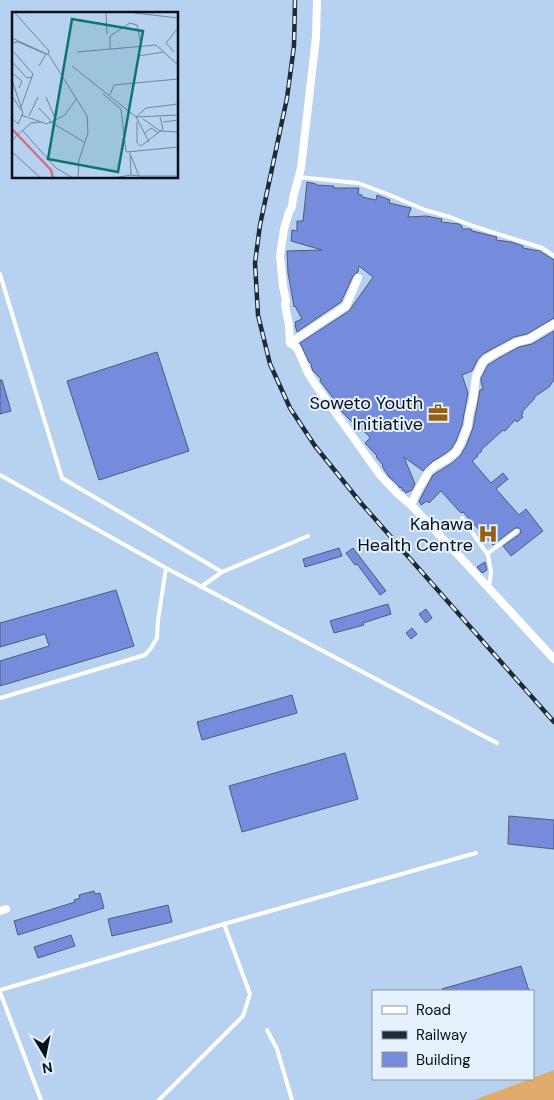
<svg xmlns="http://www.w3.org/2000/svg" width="554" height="1100" font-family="'DM Sans',sans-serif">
  <rect width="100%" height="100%" fill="#b6d2f0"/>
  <path fill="#e1ac6b" d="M554,1070V1100H474L530,1079H533V1078Z"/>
  <path fill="#758cdc" stroke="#505a7a" d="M307,182L316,184V185L334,186L333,188H359L358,194L362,195V197L376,200L377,195L390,200L389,203L411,208L408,217L426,216L442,219L441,222L459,224L462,226V229H471L472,231L481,233L497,237L496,240L511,242L523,246V248L540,251L554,260V318L527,334L514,337L483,354L478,359L472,371L462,375L468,393L464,414L462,425L456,441L452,448L446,453L432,462L423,471L404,457L415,484L412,490L406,493L404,490L403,491L401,487L400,488L397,484L389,477L382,466L383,465L376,457L377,456L365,443L370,438V437L357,425L356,426L344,414L336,404L337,403L320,381L321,379L313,371L311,366L312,365L309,362L300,343L349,311L373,277L359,266L358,272L353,276L341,302L297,332L295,325H296L295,322L302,319L295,306L294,307L293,301L288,273L287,251L322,250L291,241L292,230L297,231V221H303Z
    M554,331V380L549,387L534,397L535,398L522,412L523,414L521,415L523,417L517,422L515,420L505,431L503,430L481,450L482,451L477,455L478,456L472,461L491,483L503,473L508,479L496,489L519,515L526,509L543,531L511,556L503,546L520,534L521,530L519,528H515L493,545L463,512L461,513L459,511L441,491L429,503L427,501L421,505L419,501L433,475L452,463L460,456L466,446L473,428L480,390L483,389L481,382V378L488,365L499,358L519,347L532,344Z
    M157,352L189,451L99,480L67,381Z
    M0,380H2L11,411L0,414Z
    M339,548L342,556L305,567L303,559Z
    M353,548L386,591L380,595L357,564L355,565L346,553Z
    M485,562L487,570L482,573L477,567Z
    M116,590L134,646L0,686V661L49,646L45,634L0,647V623Z
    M388,604L391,614L363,623L364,625L334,633L330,621Z
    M426,609L432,618L426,623L419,614Z
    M412,628L417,634L411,639L406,633Z
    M292,695L297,713L202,740L197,722Z
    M345,753L358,799L242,832L229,786Z
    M509,816L554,820V849L508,844Z
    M94,891L95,894L100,893L104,908L18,935L14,921L75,902L74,900L80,898L79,895Z
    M168,905L172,922L112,936L108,919Z
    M71,935L75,946L38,958L34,947Z
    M521,966L529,991H443L442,989Z"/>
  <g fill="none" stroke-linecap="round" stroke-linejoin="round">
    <path stroke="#fff" stroke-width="4" d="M298,177L358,183L390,195L425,210L450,217L473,226L542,248L554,256
      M0,274L62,478L222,572
      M0,475L166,568L497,743
      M462,518L488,555L491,572L489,588
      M487,554L517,531
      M201,587L222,572L308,536
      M0,698L145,655L151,648L157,638L158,620L166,568
      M0,990L224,924L476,853
      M0,992L41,1100
      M267,1030L277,1049L292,1100
      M159,1100L243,1016L250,994L224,924"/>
    <path stroke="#fff" stroke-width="8" d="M317,0L316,37L301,168L293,198L292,207L289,212L284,229L280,256L283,286L286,301L285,305L289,325L290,343L297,348L308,373L315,384L380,475L397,493L411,505L462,559L554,659
      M290,343L346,306L358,278
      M411,505L418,490L429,471L435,466L449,458L456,452L461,443L468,426L469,415L473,400L476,376L483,362L486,359L496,353L517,342L529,339L554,324
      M0,911L6,909"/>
    <defs>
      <path id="rail" d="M295,0L294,46L287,98L260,225L255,263L258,315L270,364L290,408L315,446L361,503L554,722"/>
    </defs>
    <use href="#rail" stroke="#1e2b37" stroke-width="4.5"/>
    <use href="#rail" stroke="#e5f1fd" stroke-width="2.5" stroke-dasharray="8" stroke-linecap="butt"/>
  </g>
  <defs>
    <symbol id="office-bare" viewBox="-9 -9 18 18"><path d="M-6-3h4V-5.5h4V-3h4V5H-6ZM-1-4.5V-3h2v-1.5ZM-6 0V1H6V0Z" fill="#936013" stroke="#e5f1fd" stroke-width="2.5" paint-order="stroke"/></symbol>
    <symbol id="hospital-bare" viewBox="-9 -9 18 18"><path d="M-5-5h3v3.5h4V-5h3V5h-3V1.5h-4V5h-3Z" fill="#936013" stroke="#e5f1fd" stroke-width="2.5" paint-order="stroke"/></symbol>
  </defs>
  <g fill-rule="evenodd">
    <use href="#office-bare" x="424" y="399" width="28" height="28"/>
    <use href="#hospital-bare" x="474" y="520" width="28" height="28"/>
  </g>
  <g text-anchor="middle" stroke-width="4" stroke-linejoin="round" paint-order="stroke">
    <g font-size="18" fill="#07111b" stroke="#e5f1fd" text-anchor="end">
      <text x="423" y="409">Soweto Youth<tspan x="423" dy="21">Initiative</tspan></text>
      <text x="473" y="530">Kahawa<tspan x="473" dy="21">Health Centre</tspan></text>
    </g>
  </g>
  <g transform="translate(12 12)">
    <rect width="166" height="166" fill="#b6d2f0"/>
    <path fill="none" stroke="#d17080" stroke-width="2.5" d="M0,117L39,158L41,166"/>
    <path fill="none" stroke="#70859b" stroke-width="1" d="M3,1L37,39L36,42M94,1L95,22M123,1L166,6M0,26L37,43L75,104L76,121L67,148L66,166M0,31L6,30L34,42L27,54M98,37V24L118,11L125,13L129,33M0,38L21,62L9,95M65,40L144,33L166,53M162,40L154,31L166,16M126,44L152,40M0,50L15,66L20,65M60,54L124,105L166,103M0,61L10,69L7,76M0,68L11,101L6,112L0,106M91,82L109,97L114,140L166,135M98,83L102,73L166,67M0,84L9,98M34,85L43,106M27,96L38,108M9,103L35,112L53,103L65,86M17,104L26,85M131,107L148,119L166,120M37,109L72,130M125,110V131L129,134L151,117L148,105M151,110L166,108M11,119L44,156L61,166M132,122L139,116L146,121M0,128L19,111L29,110M137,130L124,105L134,96L166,92M0,140L29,166M119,144L127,164L119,163M127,164H166M101,166L119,163L118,140"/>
    <path fill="#0f766e" fill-opacity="0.15" stroke="#0f766e" stroke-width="2.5" d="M60,7L131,19L106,160L36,147Z"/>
    <rect width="166" height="166" fill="none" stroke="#07111b" stroke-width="2.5"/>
  </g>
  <rect x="372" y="990" width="162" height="90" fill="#e5f1fd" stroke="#8c97a3"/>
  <rect x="382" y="1006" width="25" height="8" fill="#ffffff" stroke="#8c97a3"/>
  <text x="416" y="1015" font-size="15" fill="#07111b">Road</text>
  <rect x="382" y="1031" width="25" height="8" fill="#1e2b37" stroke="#8c97a3"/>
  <text x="416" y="1040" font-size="15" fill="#07111b">Railway</text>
  <rect x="382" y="1052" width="25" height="15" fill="#758cdc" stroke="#8c97a3"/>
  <text x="416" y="1065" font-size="15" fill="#07111b">Building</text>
  <g transform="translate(45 1055) rotate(170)" stroke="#e5f1fd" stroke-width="4" paint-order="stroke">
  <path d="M0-4L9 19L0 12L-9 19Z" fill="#07111b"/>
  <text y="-8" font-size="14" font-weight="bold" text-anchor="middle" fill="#07111b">N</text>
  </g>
</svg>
